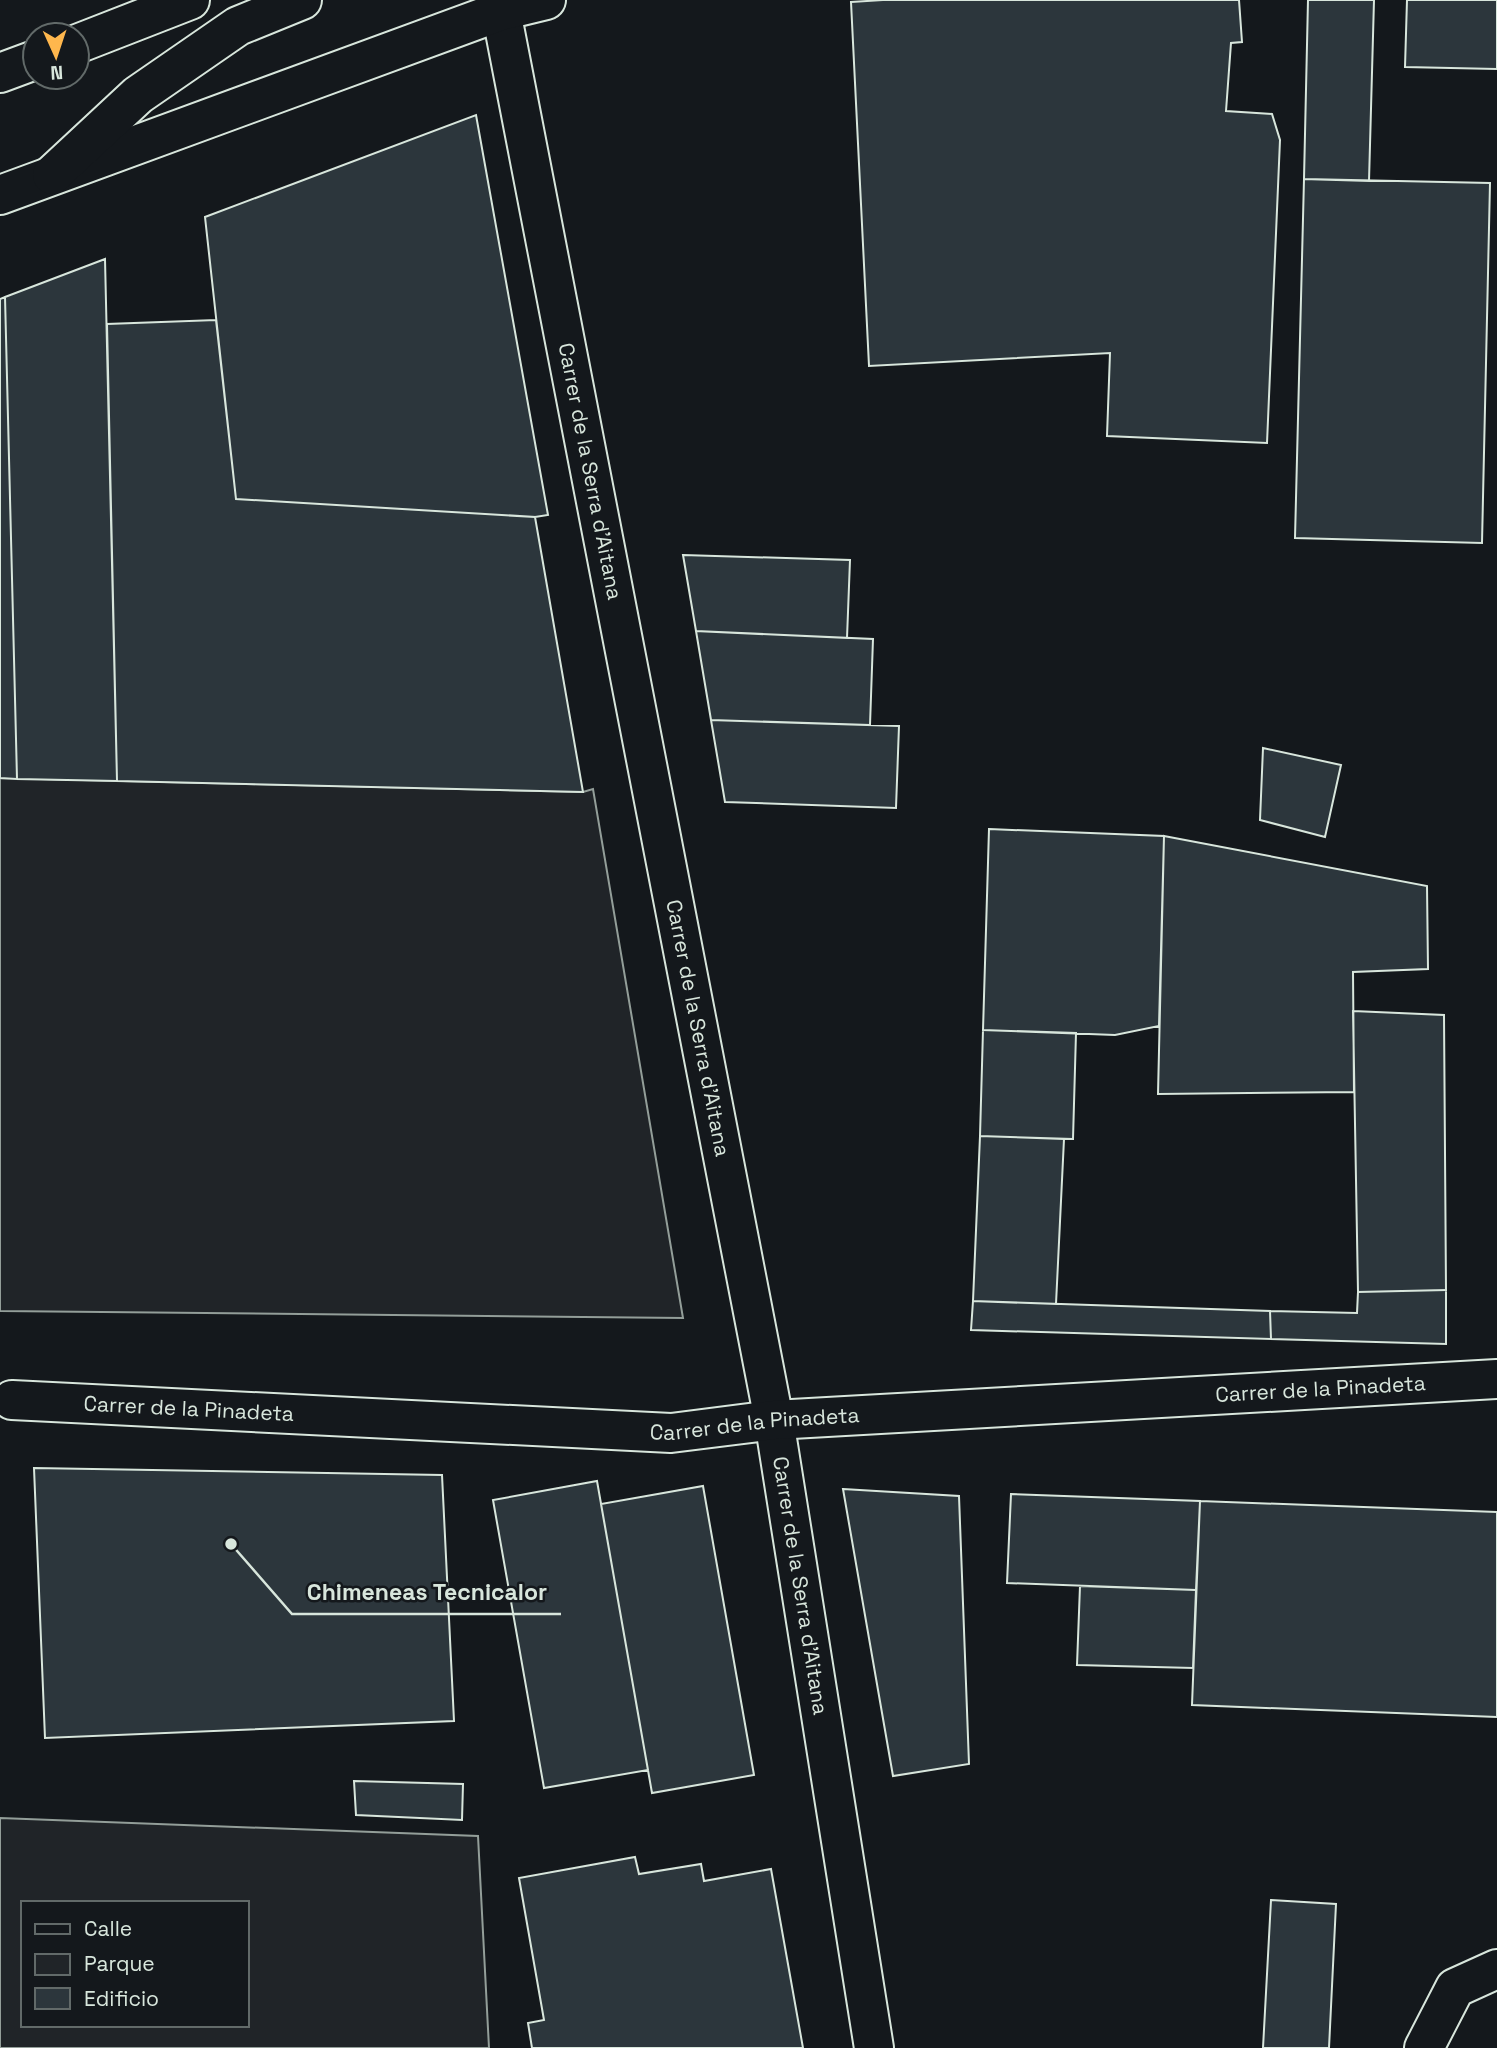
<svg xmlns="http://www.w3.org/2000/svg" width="1497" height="2048" font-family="'Space Grotesk',sans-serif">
  <rect width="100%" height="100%" fill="#14181c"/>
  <path fill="#202428" stroke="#939e99" stroke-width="2" fill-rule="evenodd" d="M0,778L583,792L593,789L683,1318L0,1311Z
    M0,1818L478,1836L489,2048H0ZM23,1903H247V2025H23Z"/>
  <path fill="#2c363c" stroke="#d8e6dc" stroke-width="2" d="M883,0H1239L1242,42L1231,43L1226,111L1272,114L1280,140L1267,443L1107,436L1110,353L869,366L851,2Z
    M1308,0H1374L1369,181L1304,179Z
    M1407,0H1497V69L1405,67Z
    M476,115L548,515L535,517L236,499L205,217Z
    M1304,179L1490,183L1482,543L1295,538Z
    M105,259L117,781L17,779L5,297Z
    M5,297L17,779L0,778V299Z
    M216,320L236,499L535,517L583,792L117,781L107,324Z
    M683,555L850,560L847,638L696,631Z
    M696,631L873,639L870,725L711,720Z
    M711,720L899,726L896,808L725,802Z
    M1263,748L1341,765L1325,837L1260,820Z
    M989,829L1164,836L1159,1026L1115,1035L983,1030Z
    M1164,836L1427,886L1428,969L1353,972L1354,1092L1158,1094Z
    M1353,1011L1444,1015L1446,1290L1358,1292Z
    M983,1030L1076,1033L1073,1139L980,1136Z
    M980,1136L1064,1139L1056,1304L973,1301Z
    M1446,1290V1344L1271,1339L1270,1311L1357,1313L1358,1292Z
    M973,1301L1270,1311L1271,1339L971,1330Z
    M34,1468L442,1475L454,1721L45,1738Z
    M597,1481L648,1770L544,1788L493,1500Z
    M703,1486L754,1775L652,1793L601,1504Z
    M843,1489L959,1496L969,1764L893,1776Z
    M1011,1494L1200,1501L1196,1590L1007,1583Z
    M1200,1501L1497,1512V1717L1192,1705Z
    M1080,1586L1196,1590L1193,1668L1077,1665Z
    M354,1781L463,1784L462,1820L356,1815Z
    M635,1857L639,1874L701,1864L704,1881L771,1869L803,2048H532L528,2023L544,2020L519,1878Z
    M1271,1900L1336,1904L1329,2048H1263Z"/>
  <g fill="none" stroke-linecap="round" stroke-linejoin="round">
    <defs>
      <g id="minor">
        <path id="s1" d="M501,11L774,1420L874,2048"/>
        <path d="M0,195L501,11L546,0"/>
        <path id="s2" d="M12,1400L671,1433L774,1420L1497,1379"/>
        <path d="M1424,2048L1455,1988L1497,1969"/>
      </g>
      <path id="highway" d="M77,44L190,0
        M0,73L35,60
        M52,175L138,95L238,26L302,0"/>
    </defs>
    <use href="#minor" stroke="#d8e6dc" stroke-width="42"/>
    <use href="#highway" stroke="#d8e6dc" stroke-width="42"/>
    <use href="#minor" stroke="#14181c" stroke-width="38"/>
    <use href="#highway" stroke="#14181c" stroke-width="38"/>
  </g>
  <g text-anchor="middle" stroke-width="5" stroke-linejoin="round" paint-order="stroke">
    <g font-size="21" fill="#d8e6dc" stroke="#14181c">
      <text dy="7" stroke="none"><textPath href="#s1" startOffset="469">Carrer de la Serra d'Aitana</textPath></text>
      <text dy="7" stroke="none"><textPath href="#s1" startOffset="1036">Carrer de la Serra d'Aitana</textPath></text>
      <text dy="7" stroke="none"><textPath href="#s2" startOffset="1311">Carrer de la Pinadeta</textPath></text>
      <text dy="7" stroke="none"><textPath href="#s2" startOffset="177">Carrer de la Pinadeta</textPath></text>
      <text dy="7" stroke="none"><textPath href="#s2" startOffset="744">Carrer de la Pinadeta</textPath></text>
      <text dy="7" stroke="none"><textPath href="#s1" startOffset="1603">Carrer de la Serra d'Aitana</textPath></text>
    </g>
  </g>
  <path fill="none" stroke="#d8e6dc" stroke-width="2.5" d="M231 1544L292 1614H561"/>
  <circle fill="#d8e6dc" stroke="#14181c" stroke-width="2.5" cx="231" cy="1544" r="7"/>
  <g font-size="23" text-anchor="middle" font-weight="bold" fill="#d8e6dc" stroke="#14181c" stroke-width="5" stroke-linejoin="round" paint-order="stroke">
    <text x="427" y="1600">Chimeneas Tecnicalor</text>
  </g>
  <rect x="21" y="1901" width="228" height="126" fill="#14181c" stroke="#626a69" stroke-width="2"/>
  <rect x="35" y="1924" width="35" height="10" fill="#14181c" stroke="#626a69" stroke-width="2"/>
  <text x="84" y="1936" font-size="21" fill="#d8e6dc">Calle</text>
  <rect x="35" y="1954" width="35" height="21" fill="#202428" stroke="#626a69" stroke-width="2"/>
  <text x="84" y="1971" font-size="21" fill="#d8e6dc">Parque</text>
  <rect x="35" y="1988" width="35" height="21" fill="#2c363c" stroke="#626a69" stroke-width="2"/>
  <text x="84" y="2006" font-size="21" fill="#d8e6dc">Edificio</text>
  <g transform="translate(56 56) rotate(177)"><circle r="33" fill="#14181c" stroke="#626a69" stroke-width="2"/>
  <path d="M0-5L12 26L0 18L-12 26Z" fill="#ffb74d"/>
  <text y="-10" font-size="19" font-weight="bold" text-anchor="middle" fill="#d8e6dc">N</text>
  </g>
</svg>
